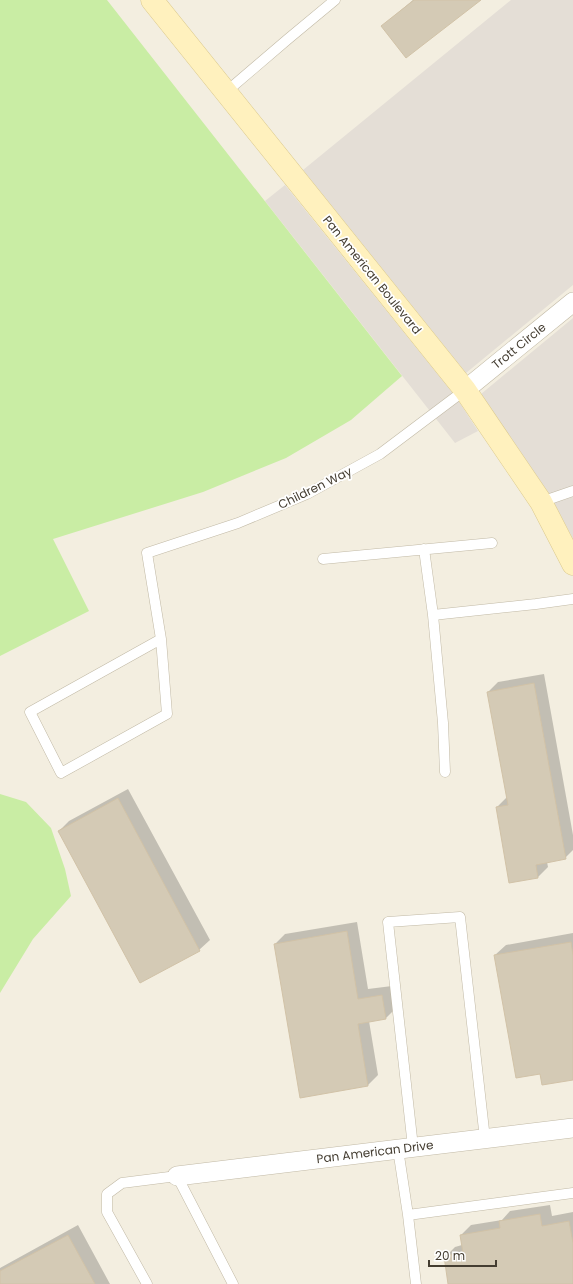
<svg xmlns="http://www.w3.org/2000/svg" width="573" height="1284" font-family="Poppins,sans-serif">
  <rect width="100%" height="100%" fill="#f3eee0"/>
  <path fill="#e4ded6" d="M511,0H573V285L466,373L303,170Z
    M285,185L456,397L478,431L455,443L265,201Z
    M573,318V539L551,497L481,394Z"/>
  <path fill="#c9eda4" d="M0,0H107L402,376L351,420L286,458L203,492L53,539L89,611L0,656Z
    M0,794L26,802L51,828L65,869L71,896L33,939L0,993Z"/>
  <path fill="#0003" d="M413,0H479L382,26Z
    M544,674L573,835V850L565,858L547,862L548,867L538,877L510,882L497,807L507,797L488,692L498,682Z
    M128,789L210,940L199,950L59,831L69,821Z
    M357,922L368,989L392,986L396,1008L386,1018L369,1021L378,1075L368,1085L301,1096L275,944L285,934Z
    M573,933V1079L541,1073L495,955L506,945Z
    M550,1205L552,1216L573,1212V1284H449L445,1257L455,1247L462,1245L461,1235L471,1225L502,1220L510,1211Z
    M78,1225L110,1284H0V1268Z"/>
  <path fill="#d4cab5" stroke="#d1c2a7" d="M414,0H481L406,58L381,26Z
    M534,683L566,859L536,865L538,878L509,883L496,807L508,805L487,692Z
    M118,798L200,951L140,983L58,831Z
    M347,931L358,999L382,995L386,1019L358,1024L368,1086L300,1098L274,944Z
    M571,942L573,955V1080L542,1085L540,1074L516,1078L494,955Z
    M540,1214L542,1226L569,1221L573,1243V1284H448L444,1256L463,1253L460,1235L500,1228L499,1221Z
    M68,1235L95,1284H0V1271Z"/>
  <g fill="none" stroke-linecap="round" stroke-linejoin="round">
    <defs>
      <path id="lane" d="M226,92L288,39L335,0
        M541,502L573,491
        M424,549L433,615
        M323,559L492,543
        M161,639L30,712L61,773L167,714L161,639L147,553L238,523L307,494L380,454L465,390
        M445,772L443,723L433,615L536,604L573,599
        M413,1147L388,922L460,917L485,1139
        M398,1149L408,1215L573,1193
        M408,1215L416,1284
        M147,1284L107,1212V1194L122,1183L177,1176L233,1284"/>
      <path id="street" d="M465,390L573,302
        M177,1176L573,1128"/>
      <path id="secondary" d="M152,0L465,390L541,502L573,564"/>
    </defs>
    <use href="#lane" stroke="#c1b9a5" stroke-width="11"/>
    <use href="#street" stroke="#c1b9a5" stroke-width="20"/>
    <use href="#secondary" stroke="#dbc98c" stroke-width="23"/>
    <use href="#lane" stroke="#fff" stroke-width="10"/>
    <use href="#street" stroke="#fff" stroke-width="19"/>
    <use href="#secondary" stroke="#fff1be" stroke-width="22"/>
  </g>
  <g text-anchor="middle" stroke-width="3.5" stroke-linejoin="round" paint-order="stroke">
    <g font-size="12" fill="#443d31" stroke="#fff">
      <text transform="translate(372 275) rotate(51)" y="4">Pan American Boulevard</text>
      <text transform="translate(519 346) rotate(-39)" y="4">Trott Circle</text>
      <text transform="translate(315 488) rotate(-26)" y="4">Children Way</text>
      <text transform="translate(375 1152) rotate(-7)" y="4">Pan American Drive</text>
    </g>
  </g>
  <path d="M429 1260v6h67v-6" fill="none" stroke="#443d31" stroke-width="2"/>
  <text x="435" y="1260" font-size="12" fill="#443d31" stroke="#ffffff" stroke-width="3" paint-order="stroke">20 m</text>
</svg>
